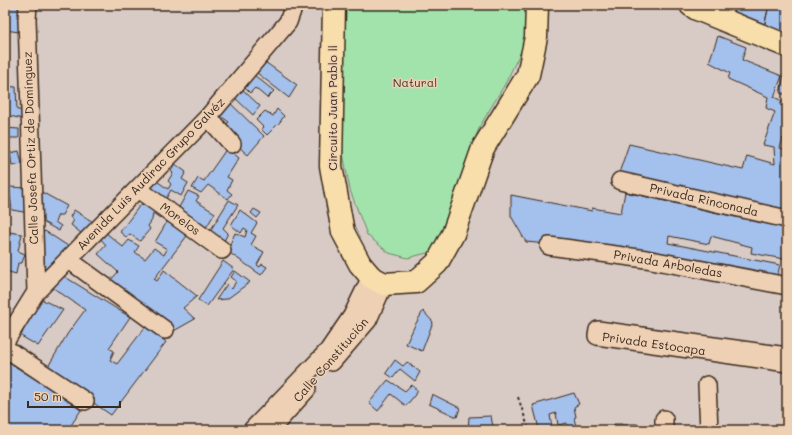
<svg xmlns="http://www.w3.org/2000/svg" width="792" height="435" font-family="Mali,sans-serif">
  <rect width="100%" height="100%" fill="#d8cbc5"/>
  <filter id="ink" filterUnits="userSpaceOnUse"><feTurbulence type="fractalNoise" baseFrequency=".025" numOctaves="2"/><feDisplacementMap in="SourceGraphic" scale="8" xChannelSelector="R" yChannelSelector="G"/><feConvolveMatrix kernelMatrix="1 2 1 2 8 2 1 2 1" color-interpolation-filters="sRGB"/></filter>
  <g filter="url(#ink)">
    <path fill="#a2e3ac" stroke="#6e8665" d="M337,5H529L527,39L505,84L480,126L465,164L448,238L438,250L408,258L389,253L367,235L350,190L342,148Z"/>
    <path fill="#a4c0ec" stroke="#3b2a1e" d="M5,5H19V32L5,30Z
      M702,5H769L763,31Z
      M769,5H787V40L763,31Z
      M718,36L746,47L742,60L782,76L774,97L782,101L780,105L787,108V139L783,138L780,148L787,150V216L619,173L629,144L743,170L747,156L775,164L774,147L763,145L775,112L766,108L768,97L728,79L730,73L709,62Z
      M265,62L297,85L289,98L257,73Z
      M786,66H787V95L780,93Z
      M254,75L274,91L267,98L255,88L250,93L245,88Z
      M5,86L16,87L17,110H24L23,119L5,115Z
      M242,89L260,106L253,115L234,97Z
      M228,101L264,136L248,155L220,130L229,122L219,115Z
      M277,109L284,116L280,122L267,135L261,129L263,127L256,120L265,111L273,116Z
      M5,128L19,129V138H5Z
      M227,148L239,158L227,177L232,180L227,190L232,194L228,199L208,185L201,193L192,188L198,178L204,181Z
      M19,151L22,164L12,166L10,153Z
      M175,164L186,172L182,179L188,183L181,196L171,190L164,202L148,192L154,179L168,189L171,184L168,181L173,173L171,171Z
      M9,187L28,188L29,213L12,210Z
      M38,190L67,206L62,215H58L55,222L61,226L59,231L41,221Z
      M188,191L199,196L196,201L215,213L204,231L177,211Z
      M625,192L787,228V242L784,259L751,253L752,247L711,236L709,244L669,236L668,243L780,265L776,281L641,253L526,242L511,216V195L592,211V208L621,213Z
      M229,200L238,205L223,228L228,233L221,247L207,236Z
      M146,204L163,214L160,218L153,213L152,220L148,226L150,229L140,241L130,234L126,237L120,232L140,205Z
      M254,209L261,213L257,218L251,213Z
      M74,210L93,222L82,234L71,225L74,220L70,217Z
      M240,210L257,223L251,233L256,236L251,245L264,252L257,265L260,267L262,264L267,267L261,275L227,251L235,233L245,237L247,230L244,228L241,233L231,225Z
      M168,220L190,232L154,279L157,281L164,270L197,296L183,308L195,319L172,332L109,282L118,272L98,254L106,245L99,237L105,232L123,247L129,240L139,246L135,252L145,259L154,248L164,255L167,249L155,242Z
      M45,231L71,248L48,272L39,265V238Z
      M9,232L22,234L18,251L25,254L22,263H18L16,274L5,271V243Z
      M223,261L234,269L207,306L198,300Z
      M235,271L250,282L227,299L216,300L227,284L232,289L236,281L231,277Z
      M62,275L130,317L109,348L114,351L110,360L117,364L146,326L166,342L111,415L46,370L68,333L85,310L52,287Z
      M41,299L63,310L38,346L21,336L31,311Z
      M423,311L433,322L422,351L406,344L415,325Z
      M5,360L40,382L81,410L68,430H5Z
      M395,360L403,366L407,362L420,372L415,381L400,369L393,378L386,373Z
      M388,380L405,391L411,385L418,391L406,406L391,394L378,411L369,403Z
      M574,393L579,404L574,407L576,417L574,418L577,430H561L567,428V423L558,425L556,413L550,415L552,427L539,429L533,405Z
      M432,394L460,408L457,417L429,404Z
      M491,416L493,427L498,430H468L469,417Z
      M614,424H637L638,430H608L614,429Z"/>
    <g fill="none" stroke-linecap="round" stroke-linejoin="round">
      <defs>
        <path id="minor" d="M28,5L27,19L36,292
          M208,117L232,144
          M620,181L787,219
          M138,189L222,250
          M549,246L646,259L787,286
          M69,260L165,330
          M5,342L36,292L208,117L288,22L294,5
          M5,348L85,401
          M787,356L598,330L597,336L787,363
          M332,362L368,320L384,284
          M707,385L709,430
          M664,419V430
          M252,430L328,351L352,316L371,277
          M270,430L307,389"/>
        <path id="major" d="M334,5L331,166L343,232L360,264L371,277L384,284L416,282L437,263L453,234L483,148L528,75L536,37L537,5
          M691,5L697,9L787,46"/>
      </defs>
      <use href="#minor" stroke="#3b2a1e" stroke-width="20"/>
      <use href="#major" stroke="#3b2a1e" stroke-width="25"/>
      <path stroke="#3b2a1e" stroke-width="2" stroke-dasharray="3 3" stroke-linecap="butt" d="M518,397L529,430"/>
      <use href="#minor" stroke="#eed0b4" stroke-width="17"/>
      <use href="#major" stroke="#f8deab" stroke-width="22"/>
    </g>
  </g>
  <g text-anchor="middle" stroke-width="3" stroke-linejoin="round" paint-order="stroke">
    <g font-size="12" fill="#453c2c" stroke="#eed0b4">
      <text x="415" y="87">Natural</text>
    </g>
    <g font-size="12" fill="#3b2a1e" stroke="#eed0b4">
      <text transform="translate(333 108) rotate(-90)" y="4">Circuito Juan Pablo ll</text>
      <text transform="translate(31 148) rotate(-92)" y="4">Calle Josefa Ortiz de Domínguez</text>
      <text transform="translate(151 174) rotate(-46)" y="4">Avenida Luís Audirac Grupo Galvéz</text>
      <text transform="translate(704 200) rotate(13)" y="4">Privada Rinconada</text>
      <text transform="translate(180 219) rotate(36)" y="4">Morelos</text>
      <text transform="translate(668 264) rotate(10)" y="4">Privada Arboledas</text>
      <text transform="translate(654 344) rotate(8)" y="4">Privada Estocapa</text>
      <text transform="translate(331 360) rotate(-49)" y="4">Calle Constitución</text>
    </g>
  </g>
  <rect width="792" height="435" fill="none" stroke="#eed0b4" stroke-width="20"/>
  <rect x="10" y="10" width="772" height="415" fill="none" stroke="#3b2a1e" stroke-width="1.5" filter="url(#ink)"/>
  <path d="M28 401v6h92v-6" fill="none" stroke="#3b2a1e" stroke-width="2"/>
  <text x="34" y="401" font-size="12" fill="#3b2a1e" stroke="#eed0b4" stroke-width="3" paint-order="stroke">50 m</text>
</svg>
